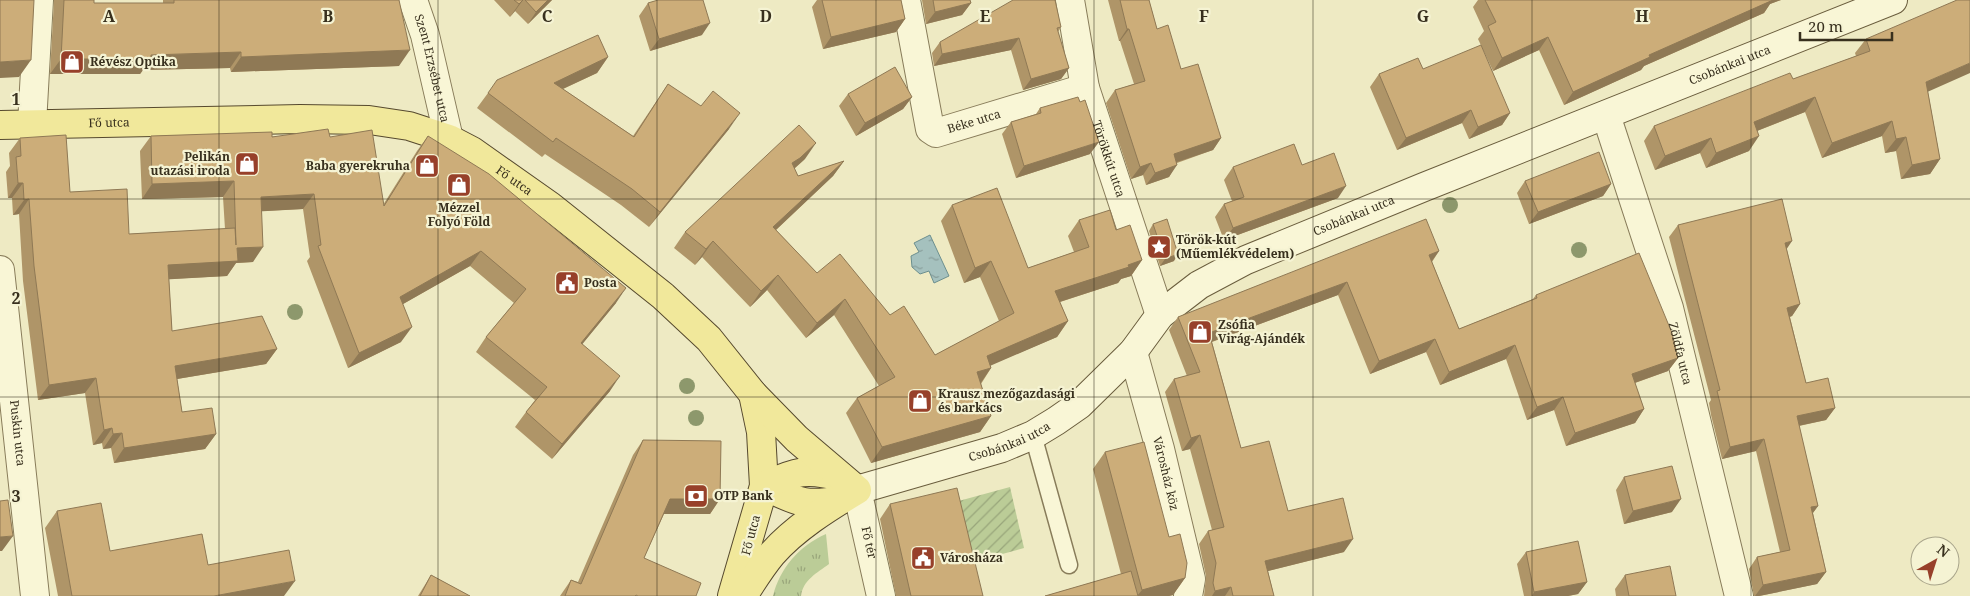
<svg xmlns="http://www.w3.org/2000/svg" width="1970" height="596" font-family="'Noto Serif',serif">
  <defs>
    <pattern id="grass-tufts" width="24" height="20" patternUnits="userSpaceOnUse" patternTransform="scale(1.25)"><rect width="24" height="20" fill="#bbcc97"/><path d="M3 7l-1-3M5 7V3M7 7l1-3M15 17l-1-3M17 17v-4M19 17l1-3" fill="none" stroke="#99a67b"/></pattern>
    <pattern id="garden-furrows" width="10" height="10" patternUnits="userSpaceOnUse" patternTransform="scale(1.25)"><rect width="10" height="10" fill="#bbcc97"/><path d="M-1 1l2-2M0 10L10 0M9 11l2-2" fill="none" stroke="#99a67b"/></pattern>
    <pattern id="water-ripples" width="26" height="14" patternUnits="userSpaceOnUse" patternTransform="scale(1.25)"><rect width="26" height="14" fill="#a5c1be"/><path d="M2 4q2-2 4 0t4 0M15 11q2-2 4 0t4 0" fill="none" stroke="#879d9a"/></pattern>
  </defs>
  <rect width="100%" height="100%" fill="#eeeac3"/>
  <path fill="url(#grass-tufts)" d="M826,534L829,564C817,573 803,580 801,596H773C780,568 799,546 826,534Z"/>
  <path fill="url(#garden-furrows)" d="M1010,487L1024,548L969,563L955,502Z"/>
  <path fill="url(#water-ripples)" stroke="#6c8f8e" d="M930,235L949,276L934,283L929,271L920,274L912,267L911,256L919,252L914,243Z"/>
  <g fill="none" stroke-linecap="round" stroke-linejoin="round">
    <defs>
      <path id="service" d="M1033,435L1069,565"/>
      <g id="minor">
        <path id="s1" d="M413,0L425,35L449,139"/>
        <path id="s2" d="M906,0L930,129L936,133L1085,88"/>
        <path id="s3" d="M1070,0L1085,88L1160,315"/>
        <path id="s4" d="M1606,115L1669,308L1739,596"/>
        <path d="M32,124L39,0"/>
        <path id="s5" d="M0,270L35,596"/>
        <path id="s6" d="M1133,352L1160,449L1191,579L1188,596"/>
        <path id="s7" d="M857,490L881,596"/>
      </g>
      <g id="secondary">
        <path id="s8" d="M857,490L1002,448L1033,435L1056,421L1079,405L1133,352L1160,315L1199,285L1246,260L1424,187L1893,0"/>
      </g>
      <g id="primary">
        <path id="s9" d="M0,125L300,119L369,120L409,126L449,139L472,151L550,206L663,296L709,339L753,394L761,432L764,486L732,596"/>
        <path d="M764,486C797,501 803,507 840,500"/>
        <path d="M764,486C796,471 806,468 841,477"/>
        <path d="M743,596C752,582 761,567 772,554C795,528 827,508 857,490L797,439L753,394"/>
      </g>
    </defs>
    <use href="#service" stroke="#887c5a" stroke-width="19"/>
    <use href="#minor" stroke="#887c5a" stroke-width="30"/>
    <use href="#secondary" stroke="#6a5d3d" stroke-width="30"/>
    <use href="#primary" stroke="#56492e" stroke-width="30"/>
    <use href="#service" stroke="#f9f6d6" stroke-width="16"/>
    <use href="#minor" stroke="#f9f6d6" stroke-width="28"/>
    <use href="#secondary" stroke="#f9f6d6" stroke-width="28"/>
    <use href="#primary" stroke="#f1e89b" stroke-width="28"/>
  </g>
  <g fill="#8d986c">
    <circle cx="1450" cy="205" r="8"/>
    <circle cx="1579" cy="250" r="8"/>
    <circle cx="295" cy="312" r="8"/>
    <circle cx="687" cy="386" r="8"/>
    <circle cx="696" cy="418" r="8"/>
  </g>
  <path fill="#af9568" d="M54,0H94V3H163V0H399V66L231,72L230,68L143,70L140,74H50Z
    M494,0H552L528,24L515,11L510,17Z
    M817,0H901L905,19L896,32L823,49L812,7Z
    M922,0H970L971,3L962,15L926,24Z
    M1108,0H1149L1157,29L1221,138L1213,150L1177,163L1169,177L1146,185L1143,175L1131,179L1106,103L1115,90L1134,84L1120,41H1119Z
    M1478,0H1781L1770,4L1764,13L1644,66L1641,70L1564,105L1539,50L1493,71L1478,39L1484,31L1473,7Z
    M648,3L702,35L650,51L639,16Z
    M1061,27L1058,32L1069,68L1061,79L1023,90L1011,50L934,66L932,53L940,42Z
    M1866,39L1928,92L1940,159L1930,174L1901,179L1896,151L1885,153L1882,136L1822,158L1805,112L1757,131L1749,151L1706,168L1700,153L1655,170L1644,141L1654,126L1793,79L1856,56L1855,53Z
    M608,57L597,73L563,89L633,136L668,84L729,129L649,227L621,205L545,154L542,157L477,108L488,93Z
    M1423,69L1510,113L1502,125L1469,139L1462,123L1397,150L1370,87L1379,74Z
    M848,94L912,97L903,109L856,136L839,106Z
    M1040,108L1090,154L1016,178L1002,134L1011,122L1036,114Z
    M151,136L330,137L383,205L417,151L428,136L616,303L582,344L610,391L552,459L515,427L526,412L535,400L476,352L486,337L514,303L470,266L403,304L401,342L348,368L307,261L310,257L303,209L262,211L253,262L236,263L227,276L169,279L172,331L277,349L266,364L177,379L182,412L216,434L205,449L114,463L111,448L103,449L102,443L93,445L85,393L38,400L23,281L19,214L13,215L12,198H8L6,172L10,166L9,153L20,138L70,192L129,234L225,229L223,197L142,199L140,151Z
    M805,159L794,169L798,176L844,161L833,176L776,230L817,273L890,315L935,355L999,321L980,277L964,283L941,221L952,205L1028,268L1074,252L1068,236L1079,220L1116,230L1142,260L1131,276L1121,279L1118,283L1060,302L1068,321L1057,337L990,365L991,368L981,384L991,416L980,432L871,463L846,413L857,398L879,386L834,315L806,338L767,290L750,307L702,257L695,265L674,248L685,232Z
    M1302,165L1338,198L1224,240L1215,217L1224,204L1232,201L1224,180L1233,167Z
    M1525,181L1611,184L1603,196L1529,224L1517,193Z
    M1153,224L1174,261L1160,266L1149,231Z
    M1678,225L1787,250L1800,304L1792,316L1790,317L1806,383L1835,408L1826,420L1799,426L1818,506L1813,513L1826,572L1817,584L1759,596H1754L1749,569L1757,557L1780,552L1756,451L1722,459L1711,415L1709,403L1711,400L1669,237Z
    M1439,251L1432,262L1459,329L1533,299L1536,295L1678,358L1668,371L1635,383L1644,409L1635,423L1566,446L1554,410L1527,420L1506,359L1440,385L1426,352L1370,374L1338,295L1212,342L1241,448L1288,511L1344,552L1268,571L1274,596H1204L1206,576L1199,544L1208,531L1212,530L1190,449L1182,451L1165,392L1174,379L1187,376L1169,330L1178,317Z
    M643,440L720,499L710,514H664L644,558L696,596H560L571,580L578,582L633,455Z
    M1105,452L1169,537L1185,578L1173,595L1169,596H1045L1121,574L1093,469Z
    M1624,477L1672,512L1624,524L1616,490Z
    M890,504L983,596H896L880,519Z
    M57,511L110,551L208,565L284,596H58L45,528Z
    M1526,552L1587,582L1578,594L1568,596H1524L1517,564Z
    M431,575L470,596H418Z
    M1625,575L1676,596H1616L1615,589Z"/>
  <path fill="#8f7955" d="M523,0L515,11L510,17L519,4Z
    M548,0H552L528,24L536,12Z
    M1767,0H1781L1770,4L1764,13L1644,66L1641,70L1564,105L1573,92L1649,55Z
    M971,3L962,15L926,24L935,12Z
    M905,19L896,32L823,49L831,37Z
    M710,23L702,35L650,51L659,39Z
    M1127,29H1129L1120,41H1119Z
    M1548,37L1539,50L1493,71L1502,58Z
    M1019,38L1011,50L934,66L942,54Z
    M410,50L399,66L231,72L241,57Z
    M241,52L230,68L143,70L140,74H50L61,59Z
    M608,57L597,73L543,98L554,83Z
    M31,60L19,77L0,78V62Z
    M1970,63V73L1916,97L1926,82Z
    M1069,68L1061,79L1023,90L1031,79Z
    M912,97L903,109L856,136L865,123Z
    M1815,97L1805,112L1744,136L1754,122Z
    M1471,110L1462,123L1397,150L1406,138Z
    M740,113L729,129L649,227L660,212Z
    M1510,113L1502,125L1469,139L1478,127Z
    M1892,121L1882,136L1822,158L1832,143Z
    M1759,136L1749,151L1706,168L1716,153Z
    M1906,137L1896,151L1885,153L1896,139Z
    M1221,138L1213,150L1165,166L1174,154Z
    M1711,138L1700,153L1655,170L1665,156Z
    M1099,142L1090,154L1016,178L1024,166Z
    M816,143L805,159L789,173L792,163Z
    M1940,159L1930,174L1901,179L1912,165Z
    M844,161L833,176L762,243L773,227Z
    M1151,163L1143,175L1131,179L1140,167Z
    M1177,165L1169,177L1146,185L1155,173Z
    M234,181L223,197L142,199L152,184Z
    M18,183H23L12,198H8Z
    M1611,184L1603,196L1529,224L1538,212Z
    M1346,186L1338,198L1224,240L1233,228Z
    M314,194L303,209L250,212L261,197Z
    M29,199L19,214L13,215L24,200Z
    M713,241L702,257L695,265L706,249Z
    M1792,241L1784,253L1785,243Z
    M263,247L253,262L236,263L227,276L157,280L168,265L237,248Z
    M481,251L470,266L389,312L400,297Z
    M1439,251L1429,265V255Z
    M1178,254L1174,261L1160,266L1165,259Z
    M1142,260L1131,276L1121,279L1118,283L1044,307L1055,291Z
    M991,261L980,277L964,283L975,268Z
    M778,275L767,290L750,307L761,291Z
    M1347,282L1338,295L1200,346L1209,333Z
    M626,288L616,303L571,358L581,343Z
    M845,299L834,315L806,338L817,323Z
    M1800,304L1792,316L1779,320L1787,308Z
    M1068,321L1057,337L976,372L987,356Z
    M412,327L401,342L348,368L359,353Z
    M1435,339L1426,352L1370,374L1379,361Z
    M1515,345L1506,359L1440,385L1449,372Z
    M277,349L266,364L165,381L175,366Z
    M1678,358L1668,371L1623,387L1632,374Z
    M991,368L980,384L977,372Z
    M620,376L610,391L552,459L562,444Z
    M96,378L85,393L38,400L49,385Z
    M1563,397L1554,410L1527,420L1537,407Z
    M1835,408L1826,420L1788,428L1797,416Z
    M1644,409L1635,423L1566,446L1575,433Z
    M991,416L980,432L871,463L882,447Z
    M112,428L102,443L93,445L104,430Z
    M122,433L111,448L103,449L113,434Z
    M216,434L205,449L114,463L124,448Z
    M1200,435L1190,449L1182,451L1191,438Z
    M1764,439L1756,451L1722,459L1730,447Z
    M670,499H720L710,514H660Z
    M1681,499L1672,512L1624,524L1633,511Z
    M1818,506L1809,518L1811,507Z
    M13,536L2,551H0V537Z
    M1353,539L1344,552L1256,574L1265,561Z
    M1826,572L1817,584L1759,596H1755L1763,585Z
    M1185,578L1173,595L1169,596H1137L1142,590Z
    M295,581L284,596H214Z
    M1587,582L1578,594L1568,596H1532L1534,592Z
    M1231,587L1225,596H1212L1215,591Z"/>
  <path fill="#ccad79" stroke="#8f7955" d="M0,0H34L31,60L0,62Z
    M64,0H94V3H174V0H399L410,50L241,57V52L151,55V59H61Z
    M514,0H523L519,4Z
    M525,0H548L536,12Z
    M658,0H703L710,23L659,39L648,3Z
    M822,0H901L905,19L831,37Z
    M933,0H970L971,3L935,12Z
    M1013,0H1055L1061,27L1057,28L1069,68L1031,79L1019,38L942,54L940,42Z
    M1120,0H1149L1157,29L1168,25L1181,69L1198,64L1221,138L1174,154L1177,165L1155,173L1151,163L1140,167L1115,90L1145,81L1129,29H1127Z
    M1485,0H1773L1649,55L1650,57L1573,92L1548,37L1502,58L1488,26L1496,22Z
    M1957,0H1970V63L1926,82L1940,159L1912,165L1906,137L1896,139L1892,121L1832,143L1815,97L1754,122L1759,136L1716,153L1711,138L1665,156L1654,126L1790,73L1793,79L1870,51L1866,39Z
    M598,35L608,57L554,83L634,137L668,84L701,106L713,91L740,113L660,212L632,189L556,138L553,142L488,93L497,80Z
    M1481,45L1510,113L1478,127L1471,110L1406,138L1379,74L1418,58L1423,69Z
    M895,67L912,97L865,123L848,94Z
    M1078,97L1080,102L1085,100L1099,142L1024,166L1011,122L1041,113L1040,108Z
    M799,125L816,143L800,158L792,163L798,176L844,161L773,227L817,273L840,254L890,315L904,306L935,355L1014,313L991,261L975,268L952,205L997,188L1028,268L1089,247L1079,220L1110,210L1116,230L1130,225L1142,260L1128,265L1129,267L1055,291L1068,321L987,356L991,368L977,372L991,416L882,447L857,398L895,377L845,299L817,323L778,275L761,291L713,241L706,249L685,232Z
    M328,129L330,137L372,130L384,206L428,136L489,174L626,288L581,343L620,376L562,444L526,412L547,387L486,337L526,289L481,251L400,297L412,327L359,353L318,246L321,245L314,194L261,197L263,247L237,248L238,261L168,265L172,331L262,316L277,349L175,366L182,412L212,408L216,434L124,448L122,433L113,434L112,428L104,430L96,378L49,385L34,266L29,199L24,200L23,183H18L16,157L21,156L20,138L66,135L70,192L127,189L129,234L235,228L236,245L234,181L152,184L151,136L272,132V137Z
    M1294,144L1302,165L1334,153L1346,186L1233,228L1224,204L1244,197L1233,167Z
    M1599,152L1611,184L1538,212L1525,181Z
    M1782,199L1792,241L1785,243L1800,304L1787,308L1806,383L1828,378L1835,408L1797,416L1818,506L1811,507L1826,572L1763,585L1757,557L1790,550L1764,439L1730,447L1720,403L1717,391L1720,390L1678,225Z
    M1167,219L1178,254L1165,259L1153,224Z
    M1426,219L1439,251L1429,255L1459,329L1537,298L1536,295L1639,253L1672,333L1678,358L1632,374L1644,409L1575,433L1563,397L1537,407L1515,345L1449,372L1435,339L1379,361L1347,282L1209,333L1241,448L1269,441L1288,511L1343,498L1353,539L1265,561L1274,596H1233L1231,587L1215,591L1213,583L1216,563L1208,531L1224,527L1200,435L1191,438L1174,379L1200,372L1178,317Z
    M643,440L721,441L720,499H670L644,558L701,583L696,596H638L636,595L635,596H565L571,580L581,584Z
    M1144,442L1169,537L1180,534L1187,563L1185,578L1142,590L1105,452Z
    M1672,466L1681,499L1633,511L1624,477Z
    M957,488L983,596H911L890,504Z
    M8,500L13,536L0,537V501Z
    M101,503L110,551L202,534L208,565L289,550L295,581L214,596H72L57,511Z
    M1578,541L1587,582L1534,592L1526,552Z
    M1670,566L1676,596H1629L1625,575Z
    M1131,571L1138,596H1045Z
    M431,575L470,596H420Z"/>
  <path fill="none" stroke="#38301e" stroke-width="1" stroke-opacity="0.55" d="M219,0V596M438,0V596M657,0V596M876,0V596M1094,0V596M1313,0V596M1532,0V596M1751,0V596M0,199H1970M0,397H1970"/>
  <defs>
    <symbol id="shop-square" viewBox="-11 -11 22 22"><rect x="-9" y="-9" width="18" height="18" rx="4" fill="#97402a" stroke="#f5f3d3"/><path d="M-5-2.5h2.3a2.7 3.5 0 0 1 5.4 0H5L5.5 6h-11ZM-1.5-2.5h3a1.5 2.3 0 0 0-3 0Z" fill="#fff"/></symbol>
    <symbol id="sight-square" viewBox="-11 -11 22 22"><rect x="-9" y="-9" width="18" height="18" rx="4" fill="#97402a" stroke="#f5f3d3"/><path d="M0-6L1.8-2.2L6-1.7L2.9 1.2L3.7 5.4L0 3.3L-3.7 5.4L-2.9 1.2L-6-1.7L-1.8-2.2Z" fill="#fff"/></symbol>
    <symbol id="civic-square" viewBox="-11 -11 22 22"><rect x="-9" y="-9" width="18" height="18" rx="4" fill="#97402a" stroke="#f5f3d3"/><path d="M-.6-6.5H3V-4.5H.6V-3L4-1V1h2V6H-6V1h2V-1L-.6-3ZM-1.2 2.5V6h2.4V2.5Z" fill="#fff"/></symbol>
    <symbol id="bank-square" viewBox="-11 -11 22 22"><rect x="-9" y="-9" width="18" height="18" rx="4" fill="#97402a" stroke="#f5f3d3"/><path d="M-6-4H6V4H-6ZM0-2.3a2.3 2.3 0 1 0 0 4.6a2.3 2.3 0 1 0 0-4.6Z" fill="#fff"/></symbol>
  </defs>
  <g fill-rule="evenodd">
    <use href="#shop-square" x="58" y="48" width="28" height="28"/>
    <use href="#shop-square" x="233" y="150" width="28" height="28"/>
    <use href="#shop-square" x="413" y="152" width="28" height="28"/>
    <use href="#shop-square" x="445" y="171" width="28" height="28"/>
    <use href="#sight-square" x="1145" y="233" width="28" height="28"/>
    <use href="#civic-square" x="553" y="269" width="28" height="28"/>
    <use href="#shop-square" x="1186" y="318" width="28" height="28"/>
    <use href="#shop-square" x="906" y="387" width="28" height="28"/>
    <use href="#bank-square" x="682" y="482" width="28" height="28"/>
    <use href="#civic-square" x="909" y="544" width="28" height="28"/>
  </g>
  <g text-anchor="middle" stroke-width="4.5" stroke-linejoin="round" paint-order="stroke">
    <g font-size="12" font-weight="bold" fill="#38301e" stroke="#f5f3d3" text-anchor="start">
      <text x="90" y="66">Révész Optika</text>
      <text x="230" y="161" text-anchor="end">Pelikán<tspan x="230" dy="14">utazási iroda</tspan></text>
      <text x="410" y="170" text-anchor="end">Baba gyerekruha</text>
      <text x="459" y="212" text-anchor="middle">Mézzel<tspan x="459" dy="14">Folyó Föld</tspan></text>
      <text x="1176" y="244">Török-kút<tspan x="1176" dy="14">(Műemlékvédelem)</tspan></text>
      <text x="584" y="287">Posta</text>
      <text x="1218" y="329">Zsófia<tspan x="1218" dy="14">Virág-Ajándék</tspan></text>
      <text x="938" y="398">Krausz mezőgazdasági<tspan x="938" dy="14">és barkács</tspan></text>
      <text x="714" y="500">OTP Bank</text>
      <text x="940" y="562">Városháza</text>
    </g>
    <g font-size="12" fill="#38301e" stroke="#f5f3d3">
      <text dy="4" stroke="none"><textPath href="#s8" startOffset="985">Csobánkai utca</textPath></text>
      <text dy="4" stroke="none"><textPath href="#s1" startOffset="71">Szent Erzsébet utca</textPath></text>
      <text dy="4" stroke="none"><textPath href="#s2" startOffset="178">Béke utca</textPath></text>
      <text dy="4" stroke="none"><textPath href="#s9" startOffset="109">Fő utca</textPath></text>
      <text dy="4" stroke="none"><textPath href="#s3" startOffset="164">Törökkút utca</textPath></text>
      <text dy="4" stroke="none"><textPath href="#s9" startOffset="529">Fő utca</textPath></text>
      <text dy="4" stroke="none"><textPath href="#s8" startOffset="580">Csobánkai utca</textPath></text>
      <text dy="4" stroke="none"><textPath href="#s4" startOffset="250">Zöldfa utca</textPath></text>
      <text dy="4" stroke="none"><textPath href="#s5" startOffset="164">Puskin utca</textPath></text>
      <text dy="4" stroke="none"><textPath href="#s8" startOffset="160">Csobánkai utca</textPath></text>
      <text dy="4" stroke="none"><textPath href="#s6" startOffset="126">Városház köz</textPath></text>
      <text transform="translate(751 535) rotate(-75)" y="4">Fő utca</text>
      <text dy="4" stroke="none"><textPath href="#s7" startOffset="54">Fő tér</textPath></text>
    </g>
  </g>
  <g font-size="16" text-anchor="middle" font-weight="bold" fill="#38301e" stroke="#f5f3d3" stroke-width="4.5" stroke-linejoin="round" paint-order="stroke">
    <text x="109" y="22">A</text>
    <text x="328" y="22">B</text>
    <text x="547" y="22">C</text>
    <text x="766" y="22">D</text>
    <text x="985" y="22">E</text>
    <text x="1204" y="22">F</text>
    <text x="1423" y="22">G</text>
    <text x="1642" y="22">H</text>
    <text x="16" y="105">1</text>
    <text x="16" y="304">2</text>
    <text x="16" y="502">3</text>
  </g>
  <g transform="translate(1935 561) rotate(39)"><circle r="24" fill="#f5f3d3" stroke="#a9a58b"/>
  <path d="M0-4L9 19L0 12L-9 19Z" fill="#97402a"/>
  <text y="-8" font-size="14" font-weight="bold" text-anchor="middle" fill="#38301e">N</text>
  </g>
  <path d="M1800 32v8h92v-8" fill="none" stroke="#38301e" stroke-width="2.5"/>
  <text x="1808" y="32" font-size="15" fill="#38301e" stroke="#f5f3d3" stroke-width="4" paint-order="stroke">20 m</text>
</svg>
